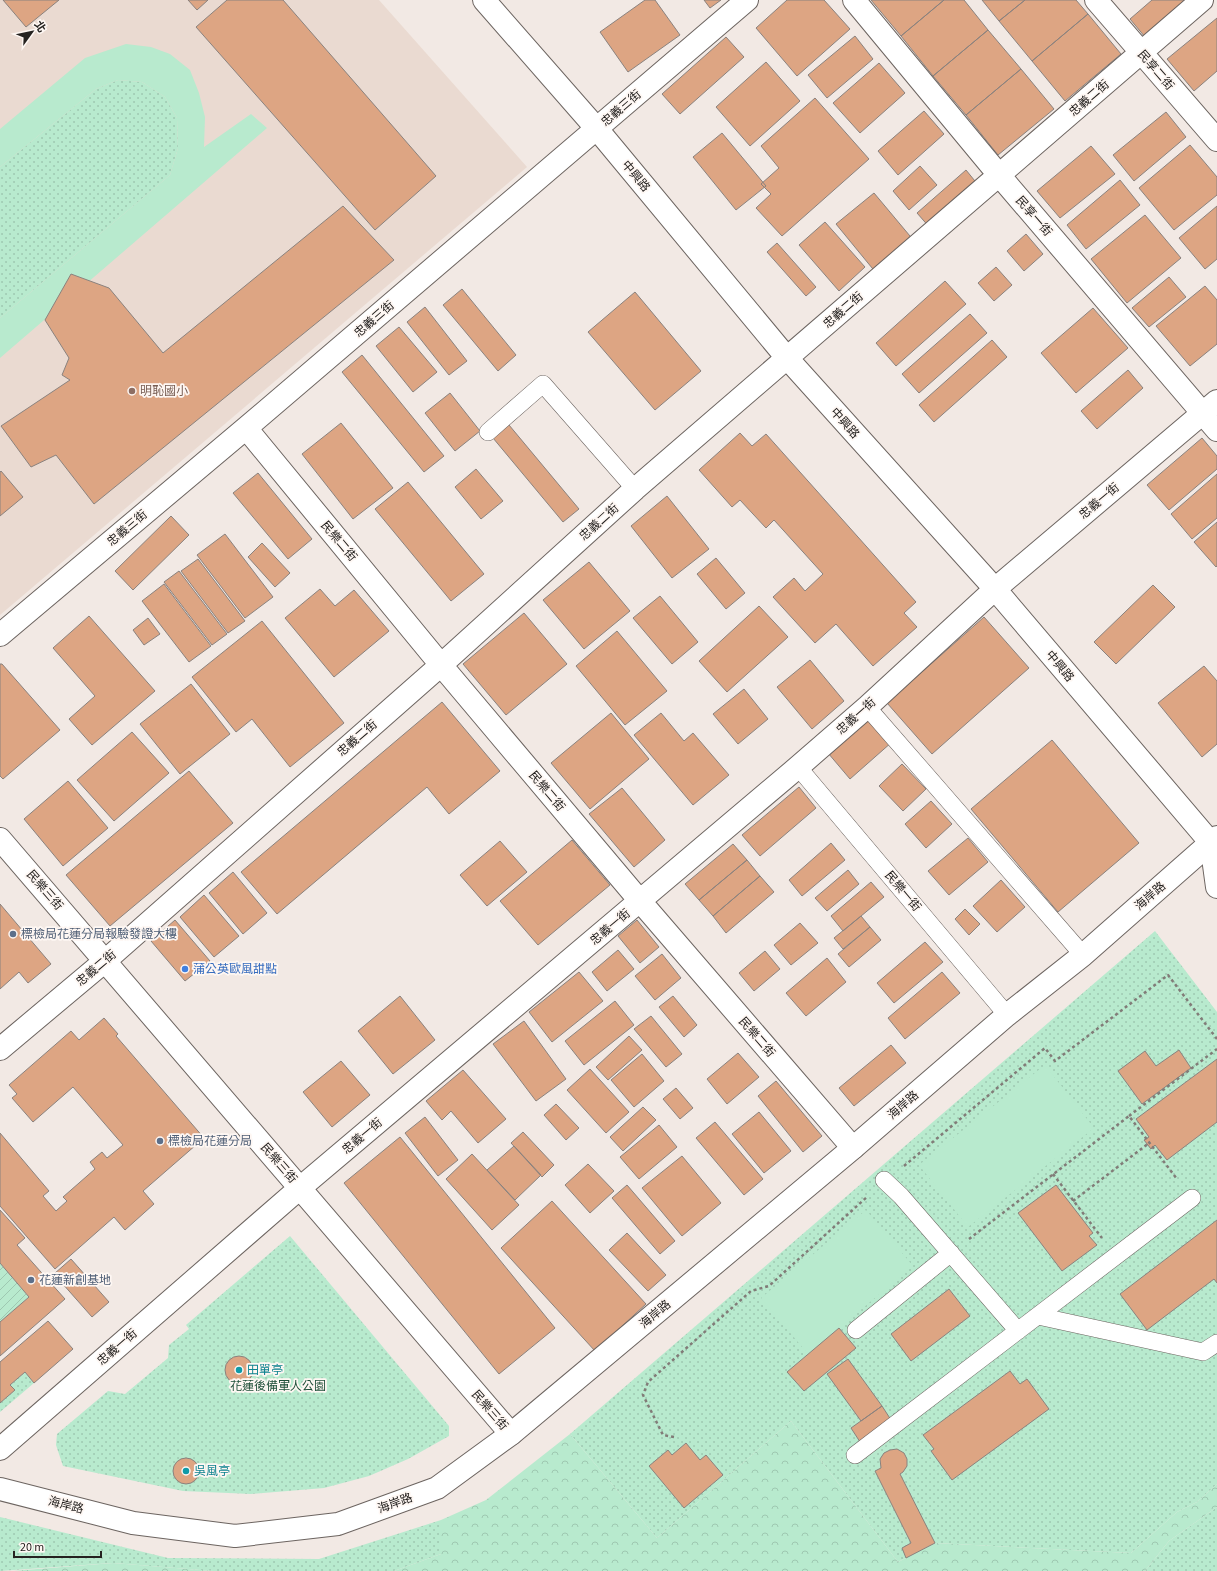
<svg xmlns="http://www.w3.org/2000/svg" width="1217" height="1571" font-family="'Source Sans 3','Noto Sans TC',sans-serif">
  <defs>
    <pattern id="grass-dots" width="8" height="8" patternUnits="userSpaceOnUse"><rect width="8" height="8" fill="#b8eace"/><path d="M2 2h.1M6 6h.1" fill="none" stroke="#9ec8b1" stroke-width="1.8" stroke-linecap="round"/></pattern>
    <pattern id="forest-crowns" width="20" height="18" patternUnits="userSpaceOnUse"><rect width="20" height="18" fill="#b8eace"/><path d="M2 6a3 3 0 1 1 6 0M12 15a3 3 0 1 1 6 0" fill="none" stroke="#9ec8b1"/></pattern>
    <pattern id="garden-furrows" width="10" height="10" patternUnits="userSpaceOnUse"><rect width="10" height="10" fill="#b8eace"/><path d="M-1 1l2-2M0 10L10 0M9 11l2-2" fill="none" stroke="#9ec8b1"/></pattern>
  </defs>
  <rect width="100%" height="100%" fill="#f2e9e4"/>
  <path fill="#eadad1" d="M0,0H379L527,167L0,615Z"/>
  <path fill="url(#grass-dots)" d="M118,80L142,82L165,97L177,118L178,148L170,175L0,318V167L96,89Z
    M1155,931L1217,1012V1484L1197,1502L1177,1512L1131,1553L935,1543L898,1562L791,1421L657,1538L570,1434Z
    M290,1236L449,1426V1436L408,1459L369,1476L324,1488L251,1494L183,1491L63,1466L56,1445L57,1434L108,1391L125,1394L168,1358L169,1345L189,1329L186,1325Z
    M25,1372L34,1383L0,1412V1403L15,1390L10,1385Z
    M1217,1507V1571H1145L1169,1541Z
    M0,1517L168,1558L319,1559L441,1520V1554L394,1571H213L113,1563L0,1571Z"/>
  <path fill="url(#forest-crowns)" d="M791,1421L898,1562L935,1543L1131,1553L1177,1512L1197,1502L1217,1484V1507L1169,1541L1145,1571H394L441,1554V1520L486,1500L570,1434L657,1538Z
    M113,1563L213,1571H12Z"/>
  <path fill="url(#garden-furrows)" d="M0,1263L29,1297L0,1322Z"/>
  <path fill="#b8eace" d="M126,44L151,47L170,54L190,70L199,93L205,117L204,147L251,114L267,128L0,358V318L170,175L178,148L177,118L165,97L142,82L118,80L96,89L0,167V129L85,58Z
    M1045,1065L1094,1128L968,1227L919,1165Z
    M866,1210L913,1266L808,1354L761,1298Z"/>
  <path fill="#dda583" stroke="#8a827e" d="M3,0H59L26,27Z
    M188,0H208L197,10Z
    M227,0H283L436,176L375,230L196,27Z
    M645,0H655L680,35L628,72L600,32Z
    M704,0H721L710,8Z
    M787,0H824L850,29L797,76L756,28Z
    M871,0H944L901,36Z
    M944,0H964L988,30L933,76L901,36Z
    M982,0H1025L999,21Z
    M1025,0H1076L1088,14L1032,61L999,21Z
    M1152,0H1190L1145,37L1130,19Z
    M1088,14L1121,54L1065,101L1032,61Z
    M1217,18V71L1194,91L1167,59Z
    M988,30L1021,69L966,115L933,76Z
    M855,36L873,59L827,98L808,75Z
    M726,37L744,57L680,114L662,94Z
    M766,62L800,101L750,146L716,107Z
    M879,63L905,93L860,133L833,103Z
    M1021,69L1054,109L998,155L966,115Z
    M815,98L869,159L782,236L756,208L771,194L761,184L779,168L761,146Z
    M924,111L944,134L898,175L878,151Z
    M1166,112L1186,137L1134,181L1113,155Z
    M722,133L766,186L736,210L693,157Z
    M1190,145L1217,177V195L1174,230L1139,188Z
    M1091,146L1115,174L1060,218L1037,191Z
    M920,166L937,185L909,210L893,191Z
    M966,170L979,186L931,229L917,213Z
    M1120,180L1140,205L1086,249L1067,225Z
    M874,193L915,242L877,274L836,224Z
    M343,206L394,260L94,504L56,455L31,467L1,426L70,380L62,375L69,358L45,320L71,274L109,288L163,353Z
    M1217,206V259L1205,269L1179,238Z
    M1145,215L1181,258L1127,303L1091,259Z
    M825,222L865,267L839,291L799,245Z
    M1026,234L1043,254L1024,271L1007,251Z
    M777,243L816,287L806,296L767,252Z
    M996,267L1012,285L994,301L978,283Z
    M1169,277L1186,297L1149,327L1132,308Z
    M945,281L966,304L896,366L876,343Z
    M1205,286L1217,300V344L1190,366L1156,326Z
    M462,289L516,355L498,371L443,305Z
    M635,292L701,371L655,410L588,332Z
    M425,307L467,361L449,375L407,322Z
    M1093,308L1128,348L1076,393L1041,353Z
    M970,314L987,333L919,393L902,374Z
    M399,327L437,372L413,392L376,346Z
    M992,340L1007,357L934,422L919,405Z
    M362,355L444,456L424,472L342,372Z
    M1128,370L1143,388L1097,429L1081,411Z
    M450,393L480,431L455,451L425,413Z
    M504,419L579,509L563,522L488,432Z
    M341,423L393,488L353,519L302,454Z
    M740,433L752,446L766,434L916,602L904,613L917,627L873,666L836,624L815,643L773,597L794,578L805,591L823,574L774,520L766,528L740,500L732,507L699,470Z
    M1202,438L1217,456V469L1169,510L1147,485Z
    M476,469L503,501L481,519L455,487Z
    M1,471L23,497L0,516V472Z
    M258,473L312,539L288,559L233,493Z
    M1217,474V518L1192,539L1171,514Z
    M408,482L484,574L451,601L375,509Z
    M667,496L709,549L672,578L631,526Z
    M171,516L189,535L133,590L115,571Z
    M1217,522V566L1216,567L1194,542Z
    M225,534L273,597L245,618L197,555Z
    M262,543L290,573L275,587L248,557Z
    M716,558L745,593L726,609L697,574Z
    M198,559L245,621L228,633L181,571Z
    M589,562L630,611L584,649L543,600Z
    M179,571L227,634L212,645L164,582Z
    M164,584L211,646L189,662L142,601Z
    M1153,585L1175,607L1116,664L1094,642Z
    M320,589L335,606L354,590L389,631L334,677L285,618Z
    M660,596L698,642L672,664L633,618Z
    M759,606L788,637L727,692L699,661Z
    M524,613L567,664L506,715L463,664Z
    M89,616L155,691L92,745L69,719L95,696L53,648Z
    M984,617L1029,668L932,754L887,703Z
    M148,618L160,634L144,645L133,630Z
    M262,621L344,723L290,767L252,719L236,732L192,677Z
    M617,631L667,691L625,725L576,666Z
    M810,660L844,701L812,729L777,687Z
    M0,664H2L60,730L3,779L0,776Z
    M1204,666L1217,681V744L1202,757L1158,703Z
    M191,684L230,734L180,774L140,724Z
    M744,689L768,719L738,744L713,714Z
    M442,702L500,771L449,814L427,787L277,914L241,872Z
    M611,713L649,759L590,809L551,763Z
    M661,713L684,741L693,733L729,775L693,805L634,735Z
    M869,717L892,742L850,779L828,753Z
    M132,732L169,773L114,821L77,780Z
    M1052,740L1139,843L1058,912L971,809Z
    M902,764L926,789L903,811L879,786Z
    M189,771L233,823L110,926L66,875Z
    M68,781L108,828L63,866L24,819Z
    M799,787L816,808L760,856L742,835Z
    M622,788L665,840L634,867L589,814Z
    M931,801L952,824L926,848L905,824Z
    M968,838L988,862L949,895L928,871Z
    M572,840L610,885L538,945L500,901Z
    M500,841L527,872L487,906L460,875Z
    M831,843L845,860L802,896L789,880Z
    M733,844L747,860L699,900L685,884Z
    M747,860L760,876L713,916L699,900Z
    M848,870L859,884L827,911L815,898Z
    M233,872L267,913L243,934L209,893Z
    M760,876L774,892L726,933L713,916Z
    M1001,880L1025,907L997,932L973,906Z
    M871,882L884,897L843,931L831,916Z
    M204,895L239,936L214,957L180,917Z
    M0,904L51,964L28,983L19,972L0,989Z
    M965,909L980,924L969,935L955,919Z
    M861,916L870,927L843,949L834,938Z
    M175,920L210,961L185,981L151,941Z
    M637,920L659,947L640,963L618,936Z
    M800,923L818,943L791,965L774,945Z
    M870,927L881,940L849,967L838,954Z
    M925,942L943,962L894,1003L877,983Z
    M618,950L634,969L607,991L592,972Z
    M765,951L780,969L754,991L739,973Z
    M662,954L681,978L655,1000L635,976Z
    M827,958L846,982L806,1016L786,993Z
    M579,972L603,1001L552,1042L529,1012Z
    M942,972L960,993L905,1039L888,1018Z
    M400,996L435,1040L393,1074L358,1031Z
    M673,996L697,1025L684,1037L659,1007Z
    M615,1001L634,1025L584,1065L565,1041Z
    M651,1016L682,1054L666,1067L634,1029Z
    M104,1018L118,1034L116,1036L204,1138L143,1191L154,1204L125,1230L114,1217L55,1269L0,1206V1133L49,1191L43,1196L56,1211L67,1201L63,1197L95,1169L90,1162L102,1152L107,1158L123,1145L73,1087L33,1122L12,1098L17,1094L9,1085L71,1031L79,1040Z
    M524,1021L566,1079L536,1101L493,1044Z
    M629,1036L642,1050L608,1080L596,1067Z
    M891,1045L906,1063L854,1106L839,1088Z
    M1179,1050L1191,1068L1142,1104L1118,1071L1145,1051L1156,1066Z
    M738,1053L759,1077L727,1104L707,1079Z
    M642,1054L664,1081L634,1107L611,1080Z
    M1217,1059V1122L1167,1160L1155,1145L1151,1149L1144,1140L1149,1137L1136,1119Z
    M341,1061L370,1095L332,1127L303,1092Z
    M590,1069L629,1112L606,1133L567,1090Z
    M463,1070L506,1119L478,1143L451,1111L442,1120L426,1101Z
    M776,1081L822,1136L803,1152L758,1096Z
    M676,1088L693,1108L680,1119L663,1099Z
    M556,1104L579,1128L566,1140L544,1115Z
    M643,1107L656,1120L623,1151L610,1137Z
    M759,1112L791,1151L764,1173L732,1134Z
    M425,1117L458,1160L438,1176L405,1133Z
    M715,1122L763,1179L744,1195L696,1138Z
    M659,1125L677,1147L639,1179L620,1157Z
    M523,1132L554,1165L542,1177L511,1143Z
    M400,1137L555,1328L499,1374L344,1183Z
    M514,1146L541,1175L515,1200L487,1170Z
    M472,1154L519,1205L492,1230L446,1179Z
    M682,1156L721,1203L682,1236L642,1188Z
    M588,1164L614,1191L590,1213L565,1185Z
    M627,1185L675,1241L660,1254L612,1198Z
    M1056,1185L1093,1233L1089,1236L1097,1245L1062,1271L1018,1213Z
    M552,1201L646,1304L595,1351L501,1248Z
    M0,1210L25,1238L17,1245L65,1299L0,1356V1322L29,1297L0,1263Z
    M1217,1220V1283L1214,1279L1147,1330L1120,1294Z
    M627,1233L666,1275L648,1291L609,1250Z
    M71,1259L109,1302L92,1317L54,1274Z
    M949,1289L970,1316L911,1361L891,1334Z
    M48,1321L73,1349L34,1383L25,1372L10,1385L15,1390L0,1403V1362Z
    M839,1328L856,1348L804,1391L787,1372Z
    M225 1370a14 14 0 1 1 28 0a14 14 0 1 1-28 0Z
    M848,1359L882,1406L861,1421L827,1374Z
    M1010,1371L1020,1384L1027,1379L1049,1409L952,1480L931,1451L934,1449L923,1435Z
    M882,1406L893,1423L862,1445L851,1428Z
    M686,1443L700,1460L706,1455L723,1475L684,1508L649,1466L668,1450L672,1455Z
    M897,1449L904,1453L907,1459V1466L903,1472L900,1474L935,1543L906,1558L902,1548L911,1543L875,1471L881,1468L880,1459L884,1453L890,1450Z
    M173 1471a13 13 0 1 1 26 0a13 13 0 1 1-26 0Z"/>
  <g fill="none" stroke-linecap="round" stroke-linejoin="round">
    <defs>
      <path id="lane" d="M488,432L543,384L635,489
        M867,707L1083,955
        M798,767L1007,1015
        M884,1180L901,1196L1018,1331
        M1038,1316L1203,1352L1217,1343
        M856,1330L951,1253
        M855,1455L1192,1198"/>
      <path id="street" d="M484,0L597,129L787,358L995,589L1217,850
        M854,0L999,175L1217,430
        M1096,0L1217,140
        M246,428L441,665L640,901L853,1148
        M0,635L246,428L747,0
        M0,839L511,1434
        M1211,843L1217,887
        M0,1049L105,961L441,665L635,489L1202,0
        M0,1449L300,1188L798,767L867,707L995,589L1217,401"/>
      <path id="secondary" d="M0,1489L133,1523L235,1536L338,1524L437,1488L511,1434L853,1148L1007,1015L1083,955L1217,837"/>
    </defs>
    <use href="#lane" stroke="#6c6460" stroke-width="18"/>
    <use href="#street" stroke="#6c6460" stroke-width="24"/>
    <use href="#secondary" stroke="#6c6460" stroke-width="24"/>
    <path stroke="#817c78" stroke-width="2.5" stroke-dasharray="3 3" stroke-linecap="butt" d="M1129,1116L1217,1049
      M904,1166L1045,1048L1055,1061L1168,975L1217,1039
      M1053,1174L1102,1238
      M1073,1201L1149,1143
      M969,1239L1129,1116L1177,1179
      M674,1437L663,1435L643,1395L648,1382L751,1291L769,1286L868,1196"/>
    <use href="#lane" stroke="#fff" stroke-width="17"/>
    <use href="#street" stroke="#fff" stroke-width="22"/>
    <use href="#secondary" stroke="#fff" stroke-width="22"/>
  </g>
  <circle fill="#8d6e63" stroke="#fef7f3" stroke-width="1.5" cx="132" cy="391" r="4"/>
  <g fill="#5c6f8a" stroke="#fef7f3" stroke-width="1.5">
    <circle cx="13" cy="934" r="4"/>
    <circle cx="160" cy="1141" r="4"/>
    <circle cx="31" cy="1280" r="4"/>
  </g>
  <circle fill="#3f7fe0" stroke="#fef7f3" stroke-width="1.5" cx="185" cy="969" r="4"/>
  <g fill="#0f9aa8" stroke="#fef7f3" stroke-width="1.5">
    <circle cx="239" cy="1370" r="4"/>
    <circle cx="186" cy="1471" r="4"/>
  </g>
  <g text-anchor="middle" stroke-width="3.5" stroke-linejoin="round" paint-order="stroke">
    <g font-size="12" fill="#252220" stroke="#fef7f3">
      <text transform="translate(1156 70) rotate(49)" y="4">民享二街</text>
      <text transform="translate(1089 98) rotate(-41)" y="4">忠義二街</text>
      <text transform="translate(621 108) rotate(-41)" y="4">忠義三街</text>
      <text transform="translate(636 176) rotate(50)" y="4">中興路</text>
      <text transform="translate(1034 216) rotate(49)" y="4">民享一街</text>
      <text transform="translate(843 310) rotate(-41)" y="4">忠義二街</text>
      <text transform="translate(374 319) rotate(-41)" y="4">忠義三街</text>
      <text transform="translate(845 423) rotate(48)" y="4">中興路</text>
      <text transform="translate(1099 501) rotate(-40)" y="4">忠義一街</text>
      <text transform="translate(599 522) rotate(-42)" y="4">忠義二街</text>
      <text transform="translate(127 528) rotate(-40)" y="4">忠義三街</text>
      <text transform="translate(339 541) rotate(50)" y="4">民樂二街</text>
      <text transform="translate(1060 666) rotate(50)" y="4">中興路</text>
      <text transform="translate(856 716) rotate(-42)" y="4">忠義一街</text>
      <text transform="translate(357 738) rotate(-41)" y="4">忠義二街</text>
      <text transform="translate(547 791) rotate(50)" y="4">民樂二街</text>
      <text transform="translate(45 890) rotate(49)" y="4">民樂三街</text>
      <text transform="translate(903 891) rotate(50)" y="4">民樂一街</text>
      <text transform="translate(1150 896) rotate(-41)" y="4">海岸路</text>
      <text transform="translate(610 927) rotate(-40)" y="4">忠義一街</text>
      <text transform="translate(96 968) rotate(-40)" y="4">忠義二街</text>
      <text transform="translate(757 1037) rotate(49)" y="4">民樂二街</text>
      <text transform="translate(903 1105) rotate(-41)" y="4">海岸路</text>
      <text transform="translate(362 1136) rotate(-40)" y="4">忠義一街</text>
      <text transform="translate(279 1163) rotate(49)" y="4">民樂三街</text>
      <text transform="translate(655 1314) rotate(-40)" y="4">海岸路</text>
      <text transform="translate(117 1347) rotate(-41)" y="4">忠義一街</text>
      <text transform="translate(490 1410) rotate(49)" y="4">民樂三街</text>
      <text transform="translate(395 1503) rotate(-20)" y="4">海岸路</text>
      <text transform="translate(66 1505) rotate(14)" y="4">海岸路</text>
    </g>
    <g font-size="12" fill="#785e54" stroke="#fef7f3" text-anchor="start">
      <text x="140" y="395">明恥國小</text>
    </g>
    <g font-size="12" fill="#4e5e75" stroke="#fef7f3" text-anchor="start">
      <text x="21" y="938">標檢局花蓮分局報驗發證大樓</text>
      <text x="168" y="1145">標檢局花蓮分局</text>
      <text x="39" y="1284">花蓮新創基地</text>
    </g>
    <g font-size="12" fill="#366cbe" stroke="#fef7f3" text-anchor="start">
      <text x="193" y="973">蒲公英歐風甜點</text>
    </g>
    <g font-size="12" fill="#0d838f" stroke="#fef7f3" text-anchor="start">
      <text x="247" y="1374">田單亭</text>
      <text x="194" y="1475">吳風亭</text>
    </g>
    <g font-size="12" fill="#1e4f38" stroke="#fef7f3">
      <text x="278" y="1390">花蓮後備軍人公園</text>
    </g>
  </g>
  <g transform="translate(32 32) rotate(57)" stroke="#fef7f3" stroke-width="3" paint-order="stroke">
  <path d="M0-3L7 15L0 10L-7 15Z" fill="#252220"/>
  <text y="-6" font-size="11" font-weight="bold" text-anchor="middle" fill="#252220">北</text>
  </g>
  <path d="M14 1551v6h87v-6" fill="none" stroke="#252220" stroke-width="2"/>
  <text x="20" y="1551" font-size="12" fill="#252220" stroke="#fef7f3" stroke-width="3" paint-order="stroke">20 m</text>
</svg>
